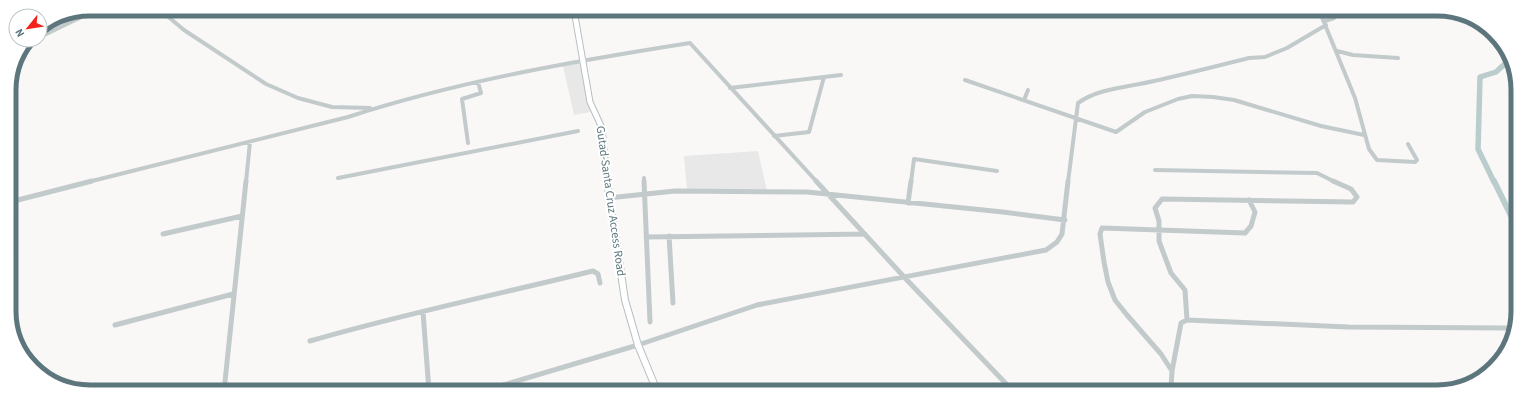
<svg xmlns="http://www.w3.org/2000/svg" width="1527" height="401" font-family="'Source Sans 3',sans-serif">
  <rect width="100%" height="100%" fill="#f9f8f6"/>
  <path fill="#e7e8e7" d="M581,62L590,112L574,115L563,66Z
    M758,151L767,191L687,190L684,156Z"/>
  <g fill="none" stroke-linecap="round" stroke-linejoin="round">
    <path stroke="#bbcccd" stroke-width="1" d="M40,34L91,9"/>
    <path stroke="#bbcccd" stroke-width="5.5" d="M1494,182L1478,149L1480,77L1496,72L1509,60"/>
    <path stroke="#bbcccd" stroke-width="6" d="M1494,181L1516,226"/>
    <defs>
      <path id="major-far1" d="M574,10L590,102L602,128L607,182"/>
      <path id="major" d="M607,181L625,300L638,345L657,391"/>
    </defs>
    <use href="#major-far1" stroke="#b6bec0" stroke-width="7"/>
    <use href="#major" stroke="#b6bec0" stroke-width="8"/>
    <path stroke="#c3cacc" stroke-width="4" d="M159,9L184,30L266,84L298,98L332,107L370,108
      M1319,10L1355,98L1369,149L1377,160L1415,162L1417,160L1408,144
      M1325,21L1334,18L1340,10
      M40,31L83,10
      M40,37L98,9
      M26,43L33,40
      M1337,51L1353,55L1398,58
      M965,80L1116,132L1145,112L1178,99L1192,96L1213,97L1234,100L1321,126L1364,135
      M730,88L841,75
      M1024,100L1028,90
      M774,136L809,132L824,77
      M468,143L462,99L481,93L478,82
      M1155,170L1317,173L1335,182
      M338,178L578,131
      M644,178V182
      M88,182L348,117C459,81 575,61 690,43L817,182
      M246,182L250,142
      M911,182L914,159L997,171
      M1068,182L1078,103C1099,88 1129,87 1154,81C1186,74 1217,66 1249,58L1265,57L1287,48L1326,25"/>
    <path stroke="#c3cacc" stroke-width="5" d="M644,181L650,322
      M816,181L905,278L1013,391
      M608,198L675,191L807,192L1003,212L1065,220
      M10,202L92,181
      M908,203L911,181
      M163,234L242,216
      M669,236L673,303
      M646,237L865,234
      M423,312L429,391
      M1187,320L1185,290L1171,273L1159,241V221L1155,208L1162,199L1353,202L1357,197L1351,189L1333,181
      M115,325L233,294
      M310,341C403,314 499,294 593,271L598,274L600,283
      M1172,371L1161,354L1127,315L1115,300L1108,282L1104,262L1100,234L1102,228L1245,233L1251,226L1255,212L1249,200
      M224,391L246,181
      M483,391L638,345L757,305L1046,250L1057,242L1062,234L1068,181
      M1167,392L1171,388L1172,371L1181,323L1187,320L1348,327L1510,328"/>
    <use href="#major-far1" stroke="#fff" stroke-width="5"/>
    <use href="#major" stroke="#fff" stroke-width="6"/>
  </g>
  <g text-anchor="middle" stroke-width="4" stroke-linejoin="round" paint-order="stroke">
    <g font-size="12" fill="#5d767e" stroke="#fff">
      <text transform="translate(611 201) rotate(82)" y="4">Gutad-Santa Cruz Access Road</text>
    </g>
  </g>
  <path d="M0 0H1527V401H0ZM90 16H1437A74 74 0 0 1 1511 90V311A74 74 0 0 1 1437 385H90A74 74 0 0 1 16 311V90A74 74 0 0 1 90 16Z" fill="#fff" fill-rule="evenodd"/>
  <path fill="none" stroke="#5d767e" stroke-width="5" d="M90 16H1437A74 74 0 0 1 1511 90V311A74 74 0 0 1 1437 385H90A74 74 0 0 1 16 311V90A74 74 0 0 1 90 16Z"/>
  <g transform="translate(28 28) rotate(240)"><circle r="19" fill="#ffffff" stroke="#bec8cb"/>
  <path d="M0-3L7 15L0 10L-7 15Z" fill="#f3221b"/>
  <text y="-6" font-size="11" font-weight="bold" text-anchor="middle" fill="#5d767e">N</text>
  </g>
</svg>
